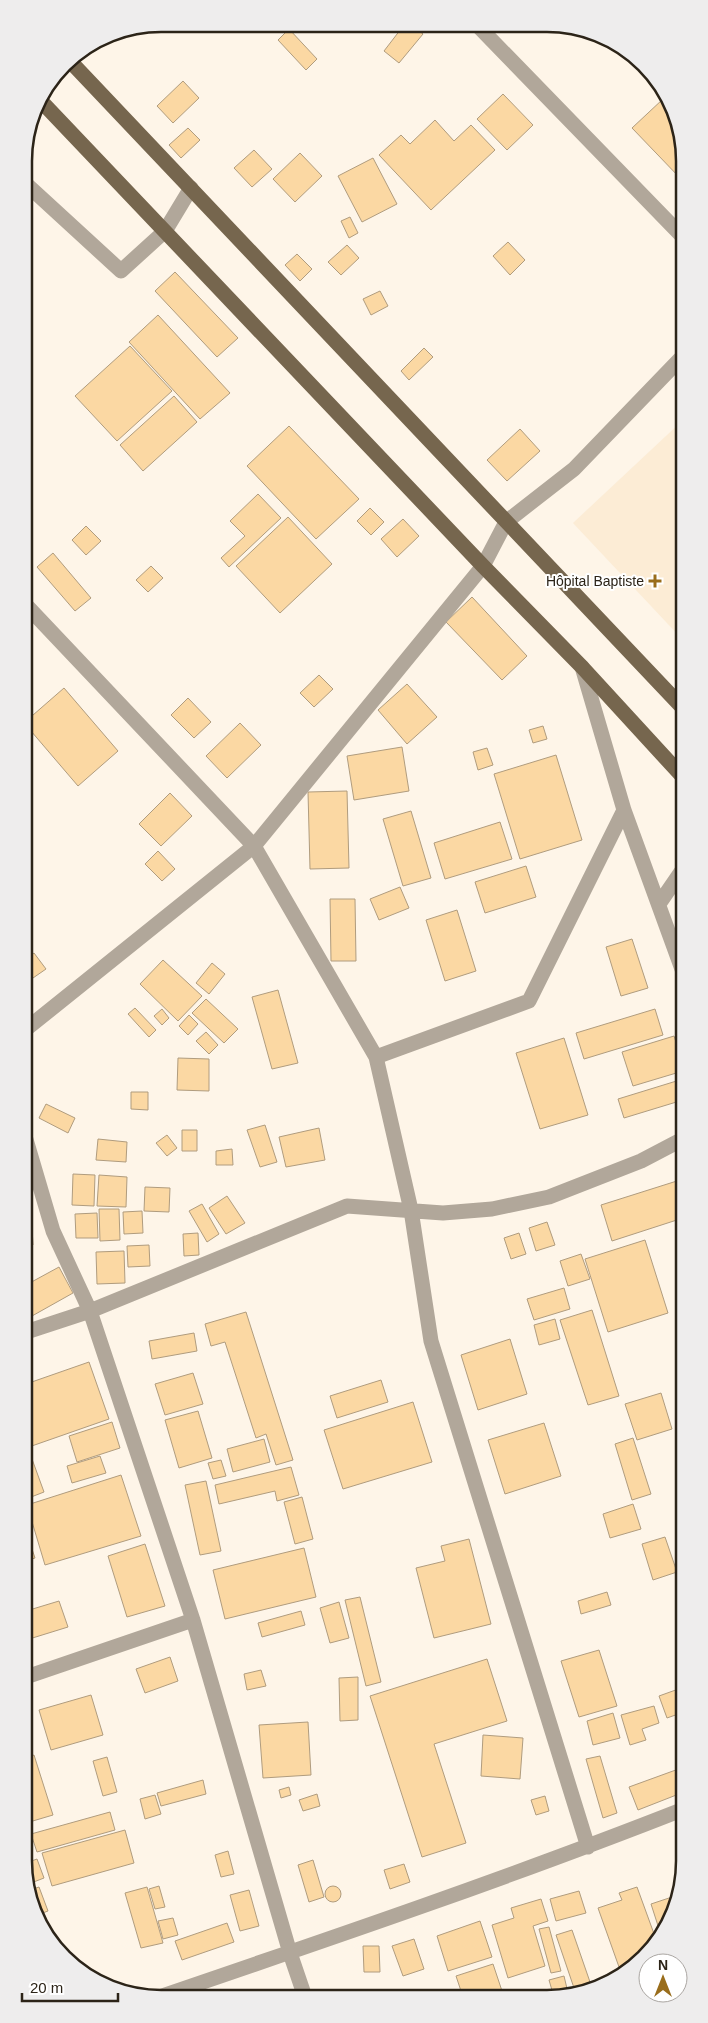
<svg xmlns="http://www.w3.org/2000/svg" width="708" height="2023" font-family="Arial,sans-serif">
  <rect width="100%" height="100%" fill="#fef5e8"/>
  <path fill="#fcecd5" d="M682,421V639L573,523Z"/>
  <path fill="#fbd8a3" stroke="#b09c7e" d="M404,25H412L423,34L399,63L384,51Z
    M289,29L317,59L306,70L278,40Z
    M183,81L199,98L173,123L157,106Z
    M503,94L533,125L507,150L477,119Z
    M663,99L682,134L681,179L632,128Z
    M435,120L454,141L471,125L495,150L431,210L379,155L401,135L410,144Z
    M188,128L200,140L181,158L169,145Z
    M254,150L272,169L252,187L234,168Z
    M300,153L322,176L295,202L273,179Z
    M373,158L397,204L362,222L338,176Z
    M350,217L358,233L349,238L341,221Z
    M508,242L525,260L510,275L493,256Z
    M347,245L359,258L341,275L328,262Z
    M297,254L312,269L300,281L285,265Z
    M175,272L238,338L217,357L155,291Z
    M380,291L388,306L371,315L363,299Z
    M158,315L230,393L200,419L129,342Z
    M130,346L172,391L117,441L75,396Z
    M424,348L433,357L409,380L401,371Z
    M174,396L197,422L143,471L120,445Z
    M289,426L359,499L316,539L247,466Z
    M520,429L540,451L507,481L487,460Z
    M258,494L281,518L229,567L221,558L245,536L230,521Z
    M370,508L384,522L371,535L357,521Z
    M288,517L332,564L280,613L236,566Z
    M403,519L419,536L397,557L381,539Z
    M86,526L101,541L86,555L72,540Z
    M53,553L91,598L75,611L37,567Z
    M151,566L163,578L148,592L136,580Z
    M472,597L527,656L502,680L446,622Z
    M319,675L333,689L314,707L300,693Z
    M407,684L437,717L407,744L378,710Z
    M64,688L118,751L78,786L25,724V722Z
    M188,698L211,722L194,738L171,715Z
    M240,723L261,745L227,778L206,756Z
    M543,726L547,739L533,743L529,730Z
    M402,747L409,791L354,800L347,756Z
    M487,748L493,765L478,770L473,752Z
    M556,755L582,840L520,859L494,774Z
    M347,791L349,868L310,869L308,792Z
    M170,793L192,816L161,846L139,824Z
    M411,811L431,878L403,886L383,819Z
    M500,822L512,859L445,879L434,843Z
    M158,851L175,869L162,881L145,864Z
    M526,866L536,897L485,913L475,882Z
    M400,887L409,908L379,920L370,899Z
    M330,899H355L356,961H331Z
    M457,910L476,971L445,981L426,920Z
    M632,939L648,988L621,996L606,947Z
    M34,953L46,969L33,978L25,967V960Z
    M163,960L202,996L178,1021L140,984Z
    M212,963L225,974L209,994L196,983Z
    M278,990L298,1063L272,1069L252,997Z
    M206,999L238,1029L224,1043L192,1013Z
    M135,1008L156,1030L149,1037L128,1014Z
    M162,1009L169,1018L162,1025L154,1016Z
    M655,1009L663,1035L584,1059L576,1033Z
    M189,1015L198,1024L188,1035L179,1026Z
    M206,1032L218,1045L209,1054L196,1041Z
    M674,1036L683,1064V1071L633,1086L622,1052Z
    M564,1038L588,1115L540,1129L516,1053Z
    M178,1058L209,1059V1091L177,1090Z
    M683,1079V1100L624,1118L618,1099Z
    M131,1092H148V1110L131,1109Z
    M46,1104L75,1118L68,1133L39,1118Z
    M265,1125L277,1162L260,1167L247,1130Z
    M319,1128L325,1160L286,1167L279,1137Z
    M182,1130H197V1151H182Z
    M167,1135L177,1148L167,1156L156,1143Z
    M98,1139L127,1142L126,1162L96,1160Z
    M232,1149L233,1165H216V1151Z
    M73,1174L95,1175L94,1206L72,1205Z
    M99,1175L127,1177L126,1207L97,1206Z
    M680,1180L683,1189V1218L612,1241L601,1205Z
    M145,1187L170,1188L169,1212L144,1211Z
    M227,1196L245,1223L226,1234L209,1208Z
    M202,1204L219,1234L207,1242L189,1211Z
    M99,1209H119L120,1240L100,1241Z
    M142,1211L143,1233L124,1234L123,1212Z
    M97,1213L98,1238H76L75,1214Z
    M547,1222L555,1245L536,1251L529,1228Z
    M32,1228L33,1245L26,1246V1229Z
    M198,1233L199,1255L184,1256L183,1234Z
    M519,1233L526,1254L511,1259L504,1238Z
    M645,1240L668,1313L608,1332L585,1259Z
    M149,1245L150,1266L128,1267L127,1246Z
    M124,1251L125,1283L97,1284L96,1252Z
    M581,1254L590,1279L568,1286L560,1261Z
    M59,1267L73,1293L32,1316L26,1305V1285Z
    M564,1288L570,1309L534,1320L527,1299Z
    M592,1310L619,1396L588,1405L560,1320Z
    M246,1312L293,1460L276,1465L266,1434L256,1438L225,1342L211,1346L205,1324Z
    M555,1319L560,1339L539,1345L534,1325Z
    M194,1333L197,1351L152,1359L149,1341Z
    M510,1339L527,1394L478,1410L461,1355Z
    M89,1362L109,1419L26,1448V1384Z
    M193,1373L203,1404L165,1415L155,1384Z
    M381,1380L388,1402L337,1418L330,1396Z
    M661,1393L672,1429L637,1440L625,1404Z
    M413,1402L432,1462L343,1489L324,1430Z
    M198,1411L212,1458L179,1468L165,1420Z
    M112,1422L120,1448L77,1462L69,1436Z
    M544,1423L561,1476L505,1494L488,1440Z
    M633,1438L651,1494L632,1500L615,1444Z
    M264,1439L270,1462L233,1472L227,1449Z
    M100,1456L106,1473L72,1483L67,1466Z
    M32,1459L44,1492L26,1499V1462Z
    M221,1460L226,1476L213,1479L208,1463Z
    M291,1467L299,1495L277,1501L275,1491L219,1504L215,1485Z
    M121,1475L141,1536L45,1565L27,1505Z
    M206,1481L221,1551L200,1555L185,1485Z
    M302,1497L313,1539L295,1544L284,1502Z
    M633,1504L641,1529L610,1538L603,1514Z
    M26,1531L35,1558L26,1561Z
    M665,1537L677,1572L653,1580L642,1544Z
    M469,1539L491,1624L434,1638L416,1568L445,1561L441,1546Z
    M145,1544L165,1606L127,1617L108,1556Z
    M304,1548L316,1597L225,1619L213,1570Z
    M607,1592L611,1605L581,1614L578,1601Z
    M360,1597L381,1682L366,1686L345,1600Z
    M59,1601L68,1627L26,1640V1611Z
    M339,1602L349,1638L330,1643L320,1608Z
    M301,1611L305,1625L262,1637L258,1623Z
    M599,1650L617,1706L579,1717L561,1661Z
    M170,1657L178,1681L145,1693L136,1669Z
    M487,1659L507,1721L434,1744L466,1843L422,1857L370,1696Z
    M261,1670L266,1686L247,1690L244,1674Z
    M358,1677V1720L340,1721L339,1678Z
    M684,1687V1712L667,1718L659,1696Z
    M91,1695L103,1735L51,1750L39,1710Z
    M654,1706L659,1723L642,1729L646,1740L630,1745L621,1715Z
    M613,1713L620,1738L593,1745L587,1721Z
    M308,1722L311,1775L263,1778L259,1725Z
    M483,1735L523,1738L520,1779L481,1776Z
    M34,1755L53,1815L26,1823V1758Z
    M600,1756L617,1813L603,1818L586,1759Z
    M107,1757L117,1792L103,1796L93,1761Z
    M684,1767V1792L638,1810L629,1787Z
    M203,1780L206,1794L161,1806L157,1793Z
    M289,1787L291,1795L281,1798L279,1790Z
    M317,1794L320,1806L303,1811L299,1800Z
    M155,1795L161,1814L145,1819L140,1799Z
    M545,1796L549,1811L536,1815L531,1800Z
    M110,1812L115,1830L37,1852L31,1834Z
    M125,1830L134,1863L52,1886L42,1853Z
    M228,1851L234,1874L221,1877L215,1855Z
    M37,1859L44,1878L26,1885V1863Z
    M313,1860L324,1897L309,1902L298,1865Z
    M404,1864L410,1882L390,1889L384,1870Z
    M159,1886L165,1907L155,1909L149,1889Z
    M325 1894a8 8 0 1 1 16 0a8 8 0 1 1-16 0Z
    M39,1887L48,1911L40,1914L27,1891Z
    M147,1887L163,1943L141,1948L125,1893Z
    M637,1887L657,1942L650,1952L635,1965L634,1962L619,1967L598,1908L622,1900L619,1893Z
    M249,1890L259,1926L240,1931L230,1895Z
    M579,1891L586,1913L556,1921L550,1899Z
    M678,1895L674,1914L661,1935L651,1904Z
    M541,1899L548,1921L533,1926L545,1966L508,1978L492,1925L514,1918L511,1908Z
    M173,1918L178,1935L163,1939L158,1921Z
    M480,1921L492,1957L448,1971L437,1936Z
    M227,1923L234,1942L182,1960L175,1941Z
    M549,1927L561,1971L551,1973L539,1929Z
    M572,1930L590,1982L574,1988L556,1935Z
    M414,1939L424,1969L403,1976L392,1946Z
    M363,1946H379L380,1972H364Z
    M493,1964L504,1997H463L456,1976Z
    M564,1976L569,1997H554L549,1980Z
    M254,1992L255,1997H239Z"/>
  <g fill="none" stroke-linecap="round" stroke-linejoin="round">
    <path stroke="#b1a79a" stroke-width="15" d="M478,26L682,236
      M35,111L42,103
      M24,182L121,271L165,231L191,188
      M25,604L254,846L376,1057L411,1210L431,1341L588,1847
      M582,667L624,810L683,972
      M659,904L683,869
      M25,1030L254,846L483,566L506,522L574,469L682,357
      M376,1057L529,1001L624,810
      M25,1136L53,1231L90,1311L193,1620L290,1953L305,1997
      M26,1332L90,1311L347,1206L443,1213L492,1209L549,1197L641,1161L683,1139
      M26,1677L193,1620
      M159,1997C335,1937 511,1877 684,1809"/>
    <path stroke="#76664e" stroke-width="15" d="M69,60L682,707
      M39,99L483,566L582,667L682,776"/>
  </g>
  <path fill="#996d1c" stroke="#fff" stroke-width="2" d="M652.5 573.5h5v5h5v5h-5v5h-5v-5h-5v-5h5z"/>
  <g text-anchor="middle" stroke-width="4" stroke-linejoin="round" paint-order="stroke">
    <g font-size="14" fill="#2c2418" stroke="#fff" text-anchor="end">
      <text x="644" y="586">Hôpital Baptiste</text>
    </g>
  </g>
  <path d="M0 0H708V2023H0ZM161 32H547A129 129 0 0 1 676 161V1861A129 129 0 0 1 547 1990H161A129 129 0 0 1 32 1861V161A129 129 0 0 1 161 32Z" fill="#eeeded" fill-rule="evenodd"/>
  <path fill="none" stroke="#2c2418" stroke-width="2.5" d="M161 32H547A129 129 0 0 1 676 161V1861A129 129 0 0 1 547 1990H161A129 129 0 0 1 32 1861V161A129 129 0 0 1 161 32Z"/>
  <g transform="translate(663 1978)"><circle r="24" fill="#ffffff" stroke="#aba7a3"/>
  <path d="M0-4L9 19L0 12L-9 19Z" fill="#996d1c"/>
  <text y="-8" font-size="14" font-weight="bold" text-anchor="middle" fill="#2c2418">N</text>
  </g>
  <path d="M22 1993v8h96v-8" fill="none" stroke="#2c2418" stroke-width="2.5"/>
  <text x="30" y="1993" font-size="15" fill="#2c2418" stroke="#ffffff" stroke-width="4" paint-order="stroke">20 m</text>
</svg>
